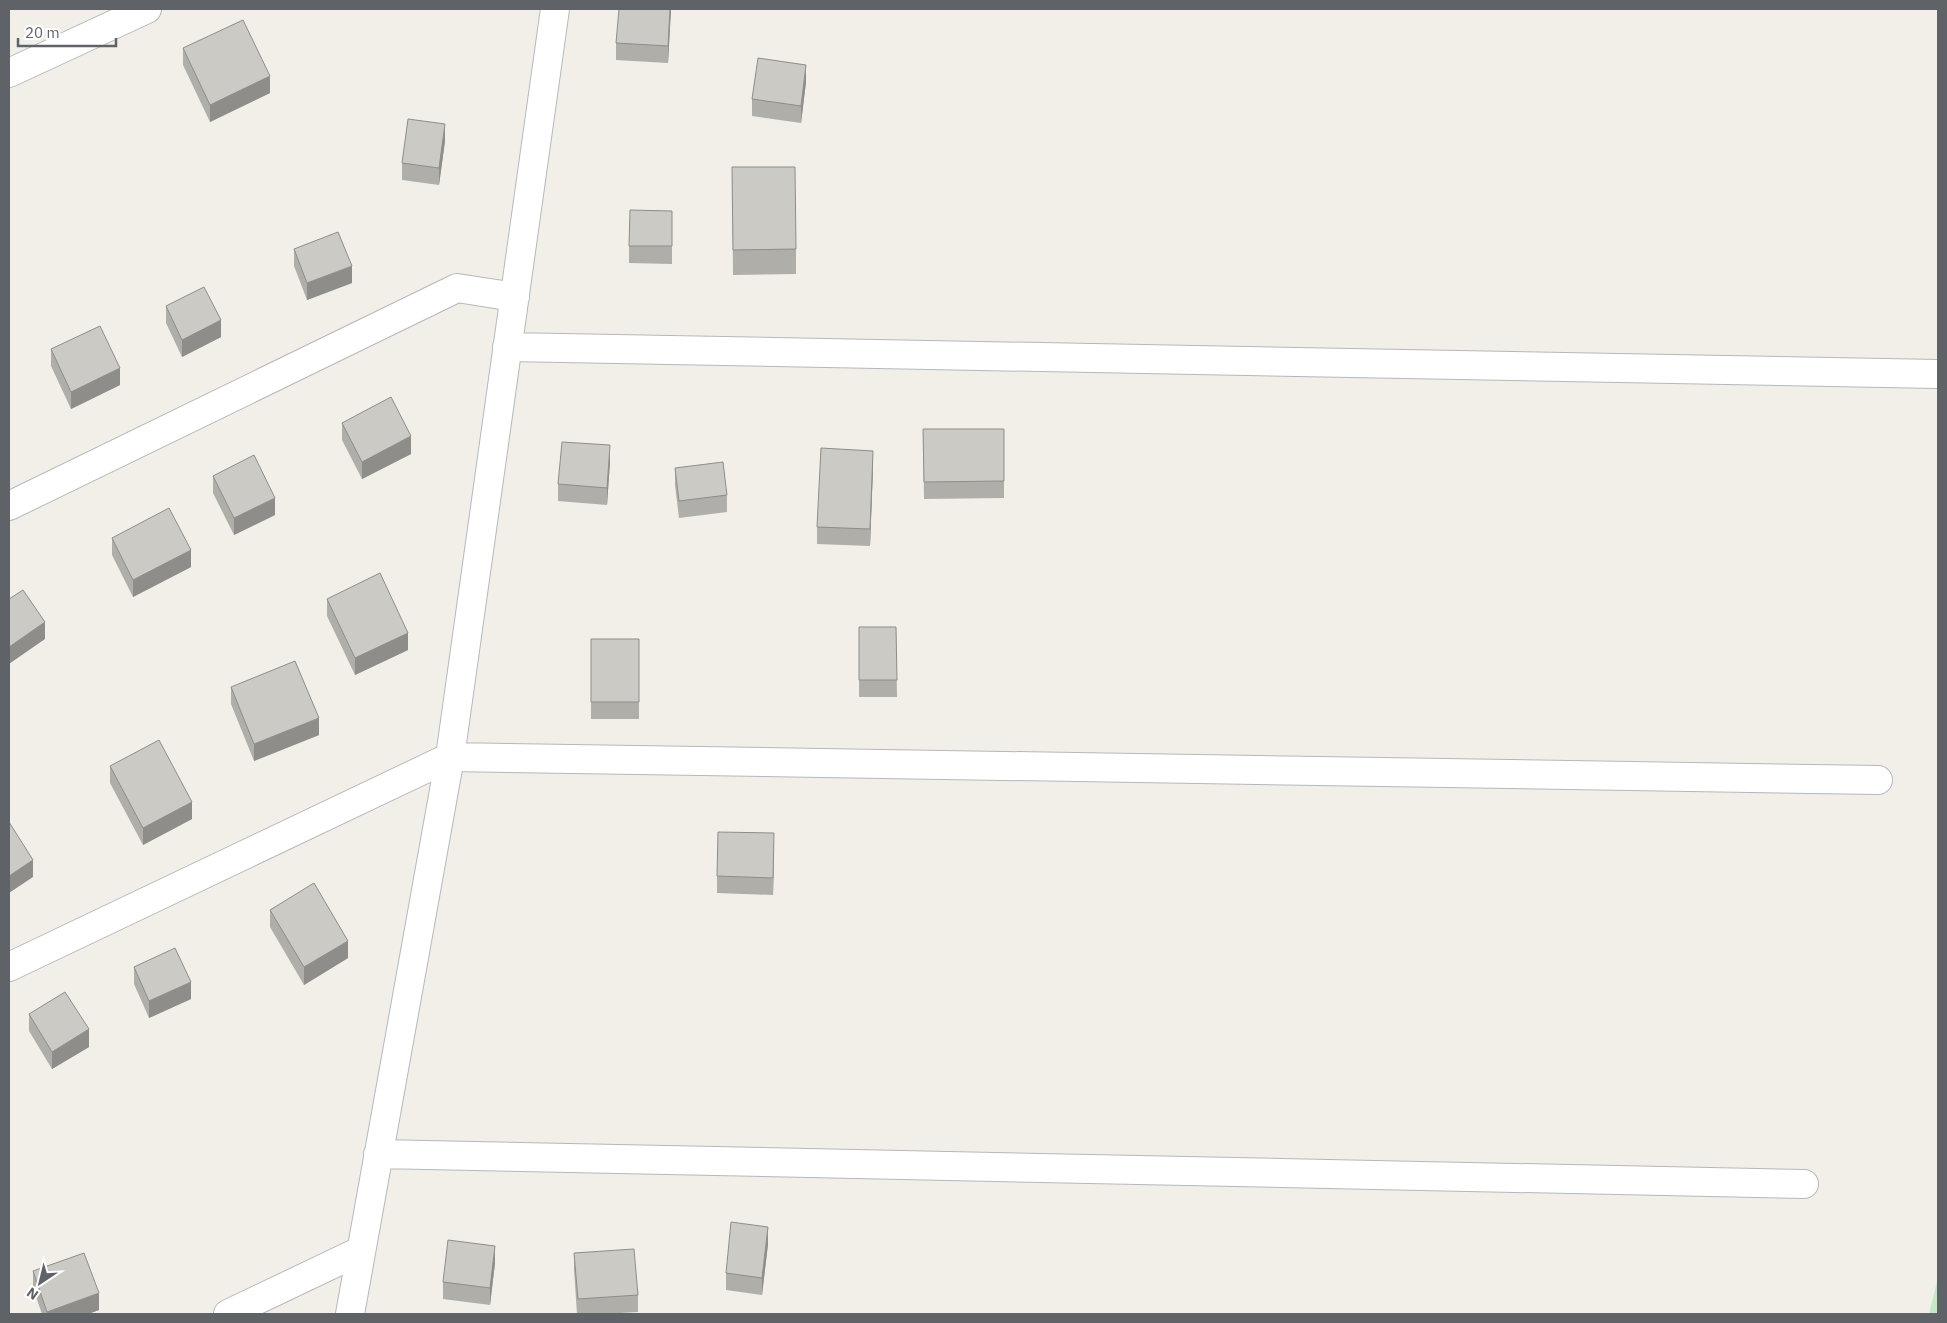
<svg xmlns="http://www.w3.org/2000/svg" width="1947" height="1323" font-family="'IBM Plex Sans',sans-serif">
  <defs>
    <pattern id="grass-tufts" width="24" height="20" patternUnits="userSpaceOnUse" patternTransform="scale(1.25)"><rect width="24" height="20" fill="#c5e8c5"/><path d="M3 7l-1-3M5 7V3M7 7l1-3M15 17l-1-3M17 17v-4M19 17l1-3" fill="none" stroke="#a3c0a4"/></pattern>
  </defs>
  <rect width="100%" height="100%" fill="#f1efe8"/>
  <path fill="url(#grass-tufts)" d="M1938,1278V1314H1929Z"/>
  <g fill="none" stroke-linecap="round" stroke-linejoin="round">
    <defs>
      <path id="street" d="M9,73L147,9
        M507,347L1938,374
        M9,506L457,288L515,297
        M9,967L450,757L1878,780
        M378,1154L1804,1184
        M228,1314L360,1251
        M350,1314L450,757L555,9"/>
    </defs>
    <use href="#street" stroke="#b5b8bc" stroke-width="30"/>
    <use href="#street" stroke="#fff" stroke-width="28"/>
  </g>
  <path fill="#afaea9" d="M671,9L668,63L616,60V43Z
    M183,48L270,93L210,122L183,65Z
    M806,82L801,123L752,116V99Z
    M445,141L439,185L402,180V163Z
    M732,167L796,249V274L733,275Z
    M672,211V264L629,263V246Z
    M294,249L352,283L307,300L294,266Z
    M166,306L221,337L182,357L166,323Z
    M51,349L120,385L71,409L51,366Z
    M342,423L411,454L362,479L342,440Z
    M923,429H1004V498L924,499Z
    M610,462L607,505L558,501V484Z
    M675,468L727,495V512L679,518L675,485Z
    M873,468L870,546L817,544V527Z
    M213,476L275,515L234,535L213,493Z
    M112,538L191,567L133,597L112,555Z
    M327,599L408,650L355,675L327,616Z
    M859,627H896L897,697H859Z
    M591,639H639V719H591Z
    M231,687L319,735L254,761L231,704Z
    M110,766L192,819L143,845L110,783Z
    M774,850L773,895L717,893V876Z
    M270,910L348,958L304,985L270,927Z
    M134,967L191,999L149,1018L134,984Z
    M29,1014L89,1047L52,1069L29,1031Z
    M768,1244L762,1295L726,1290V1273Z
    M574,1253L638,1295V1312L603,1314H577L574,1270Z
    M495,1263L490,1305L443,1299V1282Z
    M33,1271L99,1310L88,1314H42L33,1288Z"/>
  <path fill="#8f8d8a" d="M670,9H671L668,63V46Z
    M806,65V82L801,123V106Z
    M270,76V93L210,122V105Z
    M445,124V141L439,185V168Z
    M10,186V203L9,204V187Z
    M352,266V283L307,300V283Z
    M221,320V337L182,357V340Z
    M120,368V385L71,409V392Z
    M411,436V454L362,479V462Z
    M610,445V462L607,505V488Z
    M873,451V468L870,546V529Z
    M275,498V515L234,535V518Z
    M191,550V567L133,597V580Z
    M45,622V639L9,664V647Z
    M408,633V650L355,675V658Z
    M319,718V735L254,761V744Z
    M192,802V819L143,845V828Z
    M774,833V850L773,895V878Z
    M33,860V877L9,893V876Z
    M348,941V958L304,985V967Z
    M191,982V999L149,1018V1001Z
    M89,1029V1047L52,1069V1052Z
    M768,1227V1244L762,1295V1278Z
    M495,1246V1263L490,1305V1288Z
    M99,1293V1310L88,1314H47V1312Z"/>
  <path fill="#cccac5" stroke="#8f8d8a" d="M619,9H670L668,46L616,43Z
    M243,20L270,76L210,105L183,48Z
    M758,58L806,65L801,106L752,99Z
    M408,119L445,124L439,168L402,163Z
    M732,167H795L796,249L733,250Z
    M630,210L672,211V246H629Z
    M338,232L352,266L307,283L294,249Z
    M204,287L221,320L182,340L166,306Z
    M100,326L120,368L71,392L51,349Z
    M391,397L411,436L362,462L342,423Z
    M923,429H1004V481L924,482Z
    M562,442L610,445L607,488L558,484Z
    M821,448L873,451L870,529L817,527Z
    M254,455L275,498L234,518L213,476Z
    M723,462L727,495L679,501L675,468Z
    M169,508L191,550L133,580L112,538Z
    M380,573L408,633L355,658L327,599Z
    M23,590L45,622L9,647V599Z
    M859,627H896L897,680H859Z
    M591,639H639V702H591Z
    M295,661L319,718L254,744L231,687Z
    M159,740L192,802L143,828L110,766Z
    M9,822L33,860L9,876Z
    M718,832L774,833L773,878L717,876Z
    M314,883L348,941L304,967L270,910Z
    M175,948L191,982L149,1001L134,967Z
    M65,992L89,1029L52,1052L29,1014Z
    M731,1222L768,1227L762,1278L726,1273Z
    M448,1240L495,1246L490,1288L443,1282Z
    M634,1249L638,1295L578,1299L574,1253Z
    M84,1253L99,1293L47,1312L33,1271Z"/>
  <rect width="1947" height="1323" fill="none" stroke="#5f6368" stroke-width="20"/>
  <g transform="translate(40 1283) rotate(215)" stroke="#ffffff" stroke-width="4" paint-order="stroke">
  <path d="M0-4L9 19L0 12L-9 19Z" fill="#5f6368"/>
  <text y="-8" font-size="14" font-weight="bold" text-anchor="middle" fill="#5f6368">N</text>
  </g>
  <path d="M18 38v8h98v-8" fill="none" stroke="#5f6368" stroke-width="2.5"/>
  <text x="25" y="38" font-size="15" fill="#5f6368" stroke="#ffffff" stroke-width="4" paint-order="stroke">20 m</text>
</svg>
